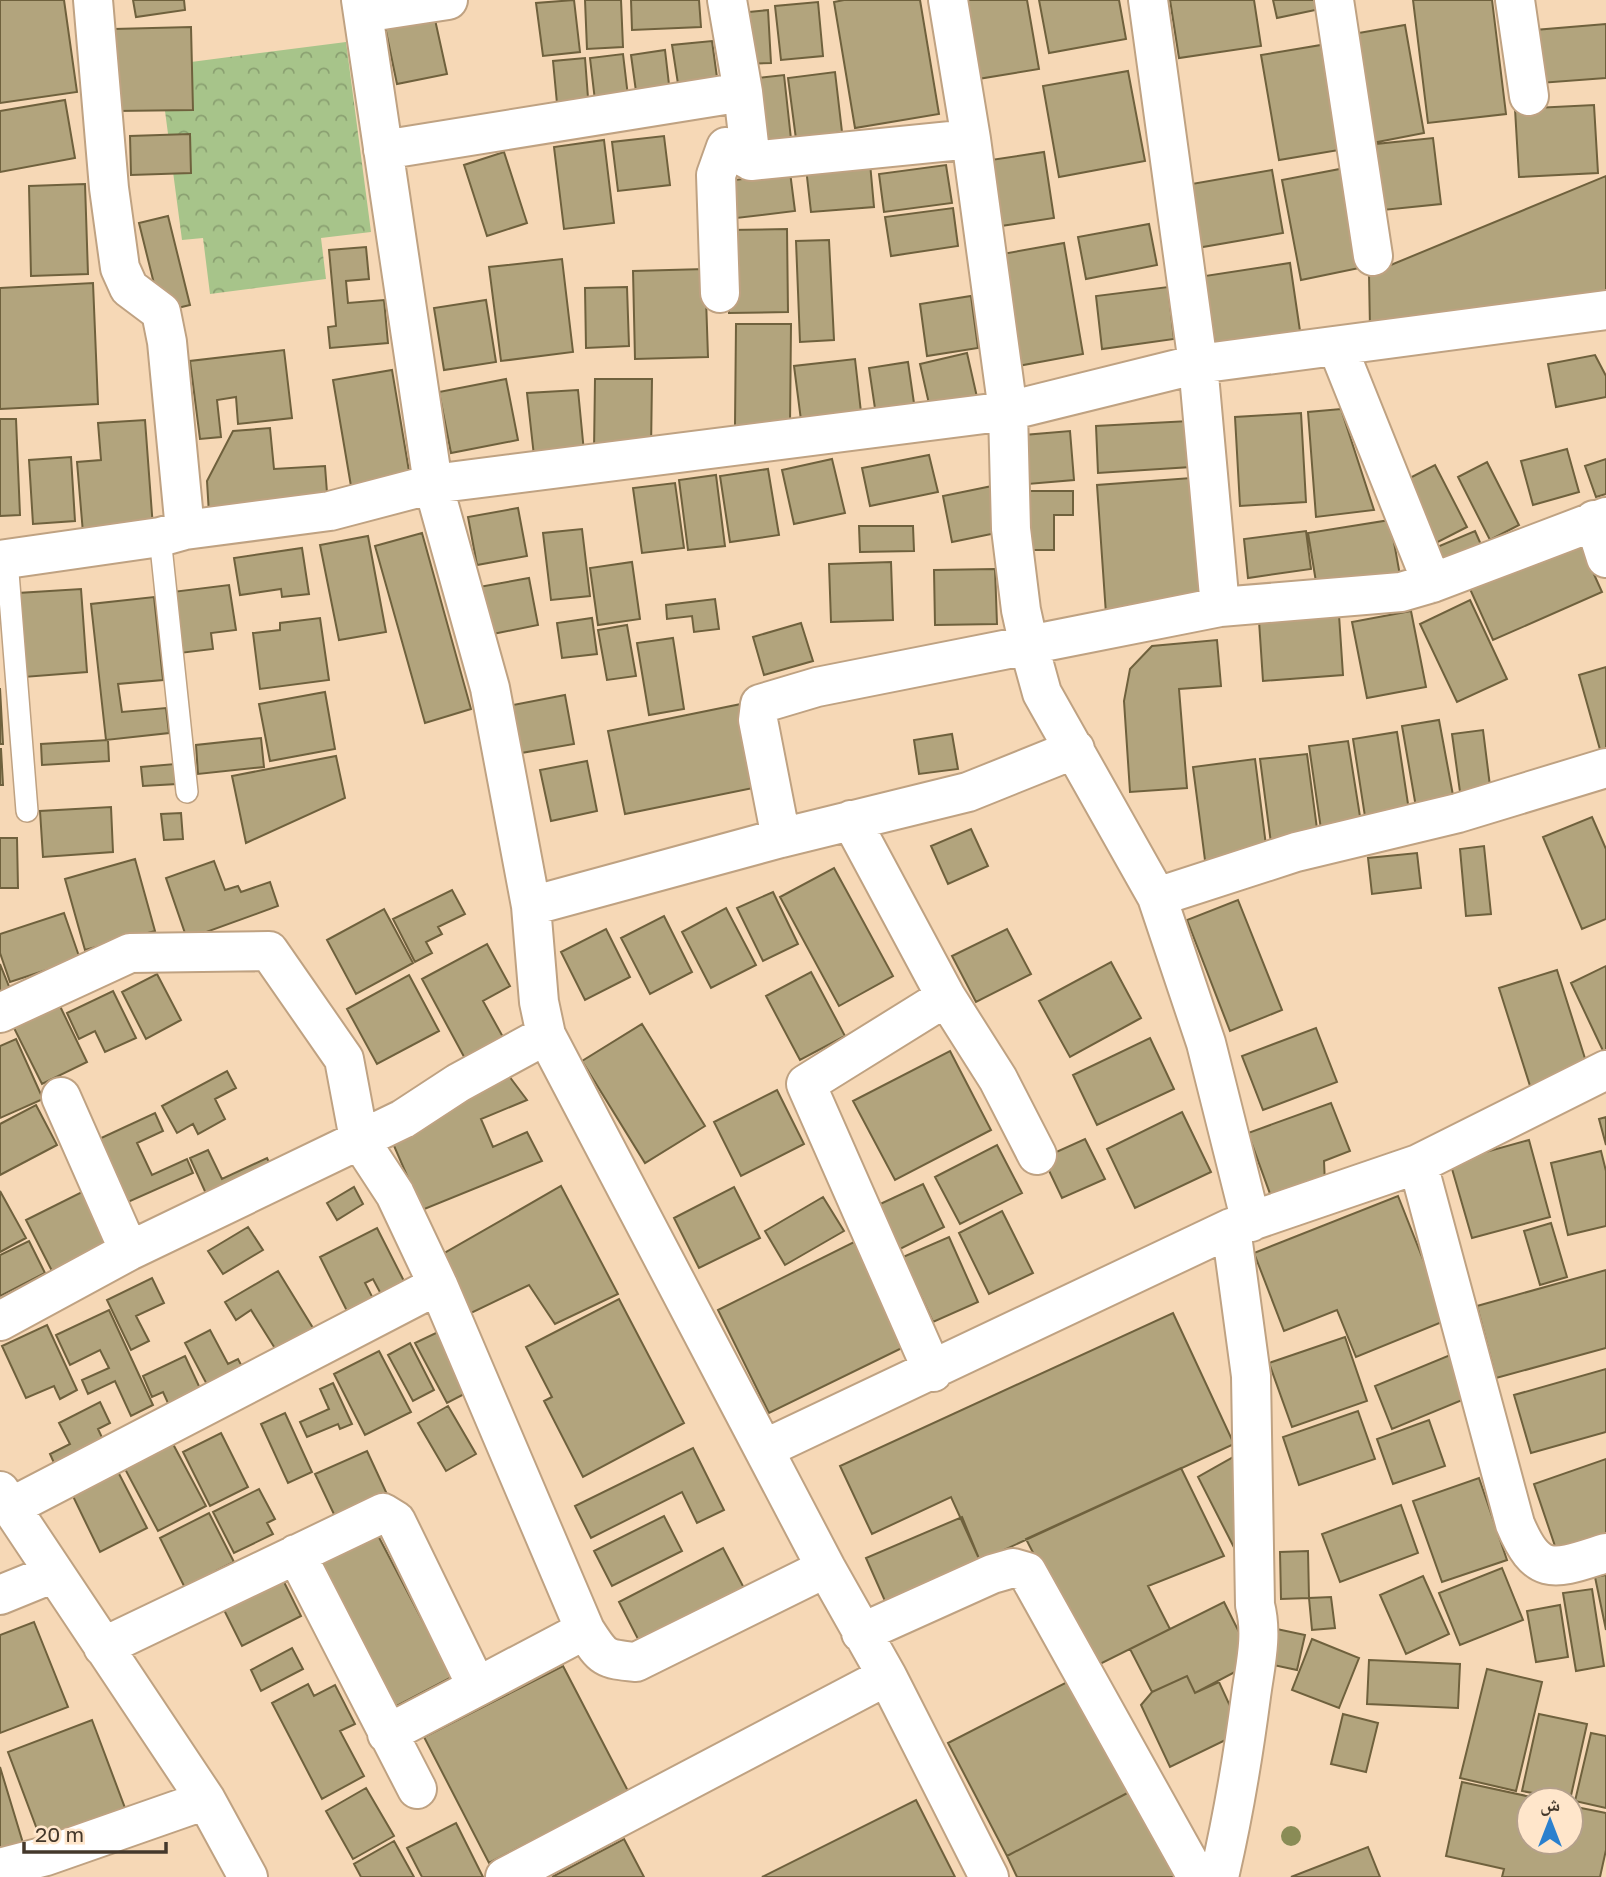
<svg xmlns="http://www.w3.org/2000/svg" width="1606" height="1877" font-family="'Golos Text','Noto Naskh Arabic',sans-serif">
  <defs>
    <pattern id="forest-crowns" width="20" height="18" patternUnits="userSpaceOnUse" patternTransform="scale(1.75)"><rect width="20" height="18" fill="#a7c48a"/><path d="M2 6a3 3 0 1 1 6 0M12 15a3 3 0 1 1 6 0" fill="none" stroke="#8aa071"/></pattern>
  </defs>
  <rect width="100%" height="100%" fill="#f6d8b6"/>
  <path fill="url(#forest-crowns)" d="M346,42L371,232L321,238L326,279L210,294L203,238L182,240L165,111L191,62Z"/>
  <path fill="#b2a47d" stroke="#6f613d" stroke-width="2" d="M0,0H64L77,92L0,103Z
    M133,0H184L185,10L136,17Z
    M574,0L580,52L543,56L536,3Z
    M585,0H621L623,47L587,49Z
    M631,0H699L701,27L632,30Z
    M844,0H920L939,114L855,128L834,2Z
    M964,0H1027L1039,69L978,79Z
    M1039,0H1119L1126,39L1049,53Z
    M1170,0H1254L1261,46L1179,58Z
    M1273,0H1318L1320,9L1277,18Z
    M1413,0H1492L1506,114L1428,123Z
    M818,2L823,56L781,60L775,6Z
    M432,6L447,74L397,84L383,17Z
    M768,10L771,63L743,64L739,13Z
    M1606,24V78L1540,83L1535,30Z
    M1405,25L1424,133L1367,144L1347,35Z
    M191,27L193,110L116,111L114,29Z
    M712,41L719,92L680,97L672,45Z
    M1321,45L1339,150L1279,160L1261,55Z
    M665,50L671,102L638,106L631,55Z
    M623,54L629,105L596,109L590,58Z
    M585,58L589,111L558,114L553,61Z
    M1128,71L1145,161L1059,177L1043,86Z
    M835,72L842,132L796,139L788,78Z
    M784,75L791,139L756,143L749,79Z
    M65,100L75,158L0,172V111Z
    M1594,105L1598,173L1519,177L1515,109Z
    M190,134L191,173L131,175L130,136Z
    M664,136L670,185L618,191L612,142Z
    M1433,138L1441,204L1383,210L1376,144Z
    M604,140L614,223L564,229L554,147Z
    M504,152L527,223L487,236L464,165Z
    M1044,152L1054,218L994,227L984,161Z
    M870,163L874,207L811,212L806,168Z
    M946,165L952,203L884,212L879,174Z
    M1345,168L1364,267L1301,280L1282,180Z
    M1272,170L1283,233L1197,248L1186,185Z
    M790,172L795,211L728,219L722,182Z
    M1606,176V300L1370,328L1369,274Z
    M85,184L88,274L31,276L29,186Z
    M953,208L958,246L891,256L885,217Z
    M168,216L190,305L161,312L139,223Z
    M1149,224L1157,265L1086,279L1078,237Z
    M787,229L788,312L729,313L728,230Z
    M829,240L834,340L800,342L796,241Z
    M1064,243L1083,354L1018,366L997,255Z
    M366,247L369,279L346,281L348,303L384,300L388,343L330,348L328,327L336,326L329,250Z
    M562,259L573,352L501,361L489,267Z
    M1290,263L1300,331L1215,344L1205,276Z
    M705,269L708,357L635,359L633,271Z
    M93,283L98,404L0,409V288Z
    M627,287L629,346L586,348L585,288Z
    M1168,287L1174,339L1102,349L1096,296Z
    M971,296L978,348L927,356L920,304Z
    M486,300L496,362L444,370L434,308Z
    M736,324H791L790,427L735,426Z
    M284,350L292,418L238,424L236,397L217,400L221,437L200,439L190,361Z
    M967,353L979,406L932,417L920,364Z
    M1595,355L1606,376V397L1556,407L1548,364Z
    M855,359L862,421L802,428L794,366Z
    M908,362L916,417L877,422L869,368Z
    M392,370L411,483L352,492L333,380Z
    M506,379L518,440L451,453L439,392Z
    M595,379H652L651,451H594Z
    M578,390L584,452L534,456L527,393Z
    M1341,409L1374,510L1316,517L1308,412Z
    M1301,413L1306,502L1240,506L1235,417Z
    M0,419H16L20,515L0,516Z
    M145,420L153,528L83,533L77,462L101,460L98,423Z
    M1189,421L1191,467L1098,473L1096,426Z
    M270,428L274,469L325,466L328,506L209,514L207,481L233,431Z
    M1070,431L1074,480L1028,484L1024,435Z
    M1567,449L1579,492L1533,505L1521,461Z
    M929,455L938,492L870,506L862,468Z
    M71,457L75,521L33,524L29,460Z
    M832,459L845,513L794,524L782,470Z
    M1606,459V494L1596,497L1585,466Z
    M1487,462L1519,525L1490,540L1458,477Z
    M1435,465L1467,527L1432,545L1400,483Z
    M768,469L779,535L730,542L720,476Z
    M716,475L725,546L688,550L679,480Z
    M1191,478L1201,607L1106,614L1097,485Z
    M675,483L684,548L642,553L633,488Z
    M997,485L1006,531L952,542L943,496Z
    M1024,491H1073V515H1054V550H1024Z
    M518,508L527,556L477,565L468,517Z
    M1390,520L1401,581L1318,594L1308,533Z
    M859,526H913L914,551L860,552Z
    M582,529L590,596L551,600L543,533Z
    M1306,531L1311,569L1248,578L1244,539Z
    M1475,531L1486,556L1440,575L1430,550Z
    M422,533L471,709L425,723L375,546Z
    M368,536L386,632L339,640L320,545Z
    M1579,541L1602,592L1493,640L1470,589Z
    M302,548L309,594L282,597L281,589L240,595L234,558Z
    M632,562L640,619L598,625L590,568Z
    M891,562L893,620L831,622L829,564Z
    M995,569L997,624L935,625L934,570Z
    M529,578L538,625L488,635L479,587Z
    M229,585L236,630L211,633L213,649L180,653L172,592Z
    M81,589L87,672L24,677L18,593Z
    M154,597L163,680L118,684L122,712L166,708L169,733L106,740L91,604Z
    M715,599L719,629L694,632L692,616L667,619L666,605Z
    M1470,600L1507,679L1457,702L1420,624Z
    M1411,611L1426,687L1367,698L1352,622Z
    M1339,615L1343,675L1263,681L1259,621Z
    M320,618L329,680L260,689L253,633L280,630V623Z
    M592,618L597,654L562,658L557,623Z
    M801,623L813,661L764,675L753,637Z
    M627,625L636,676L607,680L598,630Z
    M673,638L684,709L649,715L637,643Z
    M1217,640L1221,686L1179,689L1187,788L1130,792L1124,701L1130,669L1152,646Z
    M1606,667V752L1601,753L1579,675Z
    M0,688L3,744H0Z
    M325,692L335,749L270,761L259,704Z
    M565,695L574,744L521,753L513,705Z
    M741,704L758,787L625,814L608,731Z
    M1439,720L1455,806L1417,813L1402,726Z
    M1483,730L1491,794L1461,799L1452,734Z
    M1397,732L1410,817L1366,823L1353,739Z
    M952,734L958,769L919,774L914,740Z
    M261,738L264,767L198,774L196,745Z
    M108,740L109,761L42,765L41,744Z
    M1348,741L1362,829L1322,836L1309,746Z
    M0,749H1L3,785H0Z
    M1307,754L1318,836L1271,843L1260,759Z
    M336,756L345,798L246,843L232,776Z
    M1255,759L1268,861L1206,868L1193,767Z
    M587,761L597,811L551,821L540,770Z
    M175,764L177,784L143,786L141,767Z
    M111,807L113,852L43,857L40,811Z
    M181,813L183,839L164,840L161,814Z
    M1592,817L1606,849V919L1582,929L1543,837Z
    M971,829L988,866L948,884L931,846Z
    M0,838H17L18,888H0Z
    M1484,846L1491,914L1466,916L1460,849Z
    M1417,853L1421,888L1372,894L1368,858Z
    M135,859L155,931L85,950L65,879Z
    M214,861L225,890L238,886L241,892L270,882L278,906L187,939L166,878Z
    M834,868L893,976L839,1006L780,897Z
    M452,890L465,914L438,927L442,934L426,942L432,953L415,962L393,919Z
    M773,892L798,944L763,961L737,908Z
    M1238,900L1282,1010L1230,1031L1187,920Z
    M726,908L756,965L711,988L682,932Z
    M384,909L413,963L356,994L327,940Z
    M64,913L80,959L10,982L0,953V934Z
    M664,916L692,972L650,994L621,938Z
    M606,929L630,977L585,1000L561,952Z
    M1007,929L1031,974L976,1002L952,956Z
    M487,944L510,986L483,1001L508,1046L469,1066L422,979Z
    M1111,962L1141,1018L1070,1057L1039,1001Z
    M0,964L12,994L0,999Z
    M1606,966V1054L1605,1055L1571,983Z
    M1557,970L1589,1071L1531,1089L1499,988Z
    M811,972L845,1036L800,1060L766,996Z
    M157,974L181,1020L146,1039L122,992Z
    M409,975L439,1031L377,1064L347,1009Z
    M113,991L136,1038L105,1052L95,1031L79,1039L67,1013Z
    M58,1002L87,1062L42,1084L12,1024Z
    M642,1024L705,1126L645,1163L582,1061Z
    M1316,1028L1337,1082L1263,1110L1242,1056Z
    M1150,1038L1174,1089L1097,1125L1073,1075Z
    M16,1039L43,1099L0,1118V1046Z
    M950,1051L991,1130L895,1180L853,1101Z
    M227,1071L236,1088L215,1099L225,1119L198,1134L193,1124L177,1133L162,1106Z
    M509,1076L527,1100L481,1119L493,1147L527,1132L542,1161L422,1210L391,1139Z
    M777,1090L804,1144L741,1176L714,1122Z
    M1331,1103L1350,1151L1324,1161L1325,1184L1273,1202L1248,1133Z
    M36,1105L57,1145L0,1175V1124Z
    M1182,1112L1211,1172L1135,1208L1107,1149Z
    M155,1113L163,1131L137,1143L152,1175L187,1159L193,1173L128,1202L99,1139Z
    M1606,1117V1145L1599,1119Z
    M1085,1139L1105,1179L1062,1198L1043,1158Z
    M1529,1140L1550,1217L1472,1238L1450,1162Z
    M997,1145L1022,1193L960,1224L935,1177Z
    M208,1150L222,1179L267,1158L276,1177L212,1207L190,1158Z
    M1601,1151L1606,1171V1226L1568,1235L1551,1163Z
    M923,1184L944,1227L900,1249L878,1205Z
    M561,1186L618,1294L555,1324L529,1285L469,1314L441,1255Z
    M354,1187L363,1204L337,1220L327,1203Z
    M734,1187L760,1238L699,1268L674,1218Z
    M90,1188L116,1238L52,1271L26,1220Z
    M0,1191L26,1238L0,1252Z
    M1398,1196L1447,1320L1356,1357L1337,1310L1284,1331L1254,1253Z
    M823,1197L844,1231L785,1265L765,1231Z
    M1002,1211L1033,1273L989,1294L959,1233Z
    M1551,1223L1567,1277L1540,1285L1524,1231Z
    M248,1227L263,1250L223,1274L208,1251Z
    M377,1228L406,1285L382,1296L373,1279L365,1283L379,1310L353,1323L320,1257Z
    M949,1237L978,1302L933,1322L903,1257Z
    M29,1241L45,1273L0,1296V1255Z
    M854,1242L906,1346L769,1413L718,1310Z
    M1606,1270V1348L1496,1378L1477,1306Z
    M278,1271L313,1328L276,1350L251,1310L236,1320L225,1302Z
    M152,1278L164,1303L136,1316L149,1341L131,1350L107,1300Z
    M619,1299L684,1423L583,1477L544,1401L552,1397L526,1347Z
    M109,1310L153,1405L131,1416L115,1381L88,1394L82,1380L109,1368L100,1350L70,1365L56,1335Z
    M1173,1313L1234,1444L980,1561L951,1497L872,1534L840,1466Z
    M47,1325L77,1390L60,1399L54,1386L26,1398L2,1346Z
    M210,1330L228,1364L238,1359L247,1376L212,1394L185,1343Z
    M438,1332L470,1391L447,1403L415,1343Z
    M1345,1337L1367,1401L1292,1427L1269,1363Z
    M410,1343L434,1390L413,1401L388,1355Z
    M379,1351L411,1412L365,1435L334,1374Z
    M1455,1353L1472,1396L1392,1429L1375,1386Z
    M185,1356L204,1397L172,1412L163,1392L152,1397L143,1376Z
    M1606,1369V1432L1531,1453L1514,1395Z
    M333,1383L352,1424L340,1429L338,1424L307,1437L300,1422L329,1409L320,1389Z
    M100,1402L110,1423L98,1429L107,1448L58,1472L50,1454L70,1444L59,1423Z
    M448,1406L476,1454L446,1471L418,1423Z
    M1358,1411L1375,1459L1299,1485L1283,1437Z
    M285,1413L312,1472L288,1483L261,1424Z
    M1429,1420L1445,1466L1393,1484L1377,1439Z
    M221,1433L248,1487L210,1506L183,1452Z
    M173,1444L206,1506L158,1531L125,1469Z
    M693,1448L724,1510L697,1523L682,1492L591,1538L575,1506Z
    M367,1451L392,1505L341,1529L315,1474Z
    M1237,1455L1244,1567L1198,1477Z
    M1606,1459V1536L1557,1552L1534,1484Z
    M115,1466L147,1528L100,1552L69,1488Z
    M1181,1468L1224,1556L1148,1586L1170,1629L1092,1668L1026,1539Z
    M1479,1478L1507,1560L1442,1582L1413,1501Z
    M259,1489L275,1519L267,1523L273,1534L234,1553L213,1512Z
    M1401,1505L1418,1553L1340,1582L1322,1534Z
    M209,1513L234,1562L216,1571L221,1580L189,1596L160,1538Z
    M664,1516L682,1551L612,1586L594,1551Z
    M962,1517L980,1561L885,1601L866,1558Z
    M373,1526L452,1677L393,1708L314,1557Z
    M723,1548L744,1588L640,1643L619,1602Z
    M1308,1551L1309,1598L1281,1599L1280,1552Z
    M1502,1568L1523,1620L1460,1645L1439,1593Z
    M278,1570L301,1616L242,1646L219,1600Z
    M1606,1575V1630L1595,1577Z
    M1423,1576L1449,1634L1406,1654L1380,1595Z
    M1592,1589L1604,1666L1576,1671L1563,1593Z
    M1331,1597L1335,1628L1312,1630L1309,1598Z
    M1224,1602L1254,1662L1195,1693L1187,1676L1152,1692L1130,1649Z
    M1560,1605L1568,1657L1536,1662L1527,1611Z
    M34,1622L68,1707L0,1733V1635Z
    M1272,1628L1305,1635L1297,1670L1264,1663Z
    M1312,1639L1359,1658L1339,1708L1292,1690Z
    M292,1648L303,1669L261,1691L251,1670Z
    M1369,1660L1460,1664L1458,1708L1367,1704Z
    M563,1666L628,1791L489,1863L424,1737Z
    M1487,1669L1542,1682L1516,1791L1460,1778Z
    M1187,1676L1195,1693L1219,1682L1242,1732L1170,1767L1141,1705L1152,1692Z
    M1077,1677L1135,1789L1007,1856L948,1743Z
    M308,1684L314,1696L335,1685L355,1724L340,1731L364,1776L322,1799L272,1703Z
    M1343,1714L1378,1723L1366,1772L1331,1764Z
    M1539,1714L1587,1724L1570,1800L1522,1791Z
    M92,1720L125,1808L41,1840L8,1752Z
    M1591,1733L1606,1736V1808L1575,1801Z
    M0,1767L23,1843L0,1850Z
    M1462,1782L1545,1800H1529V1842H1571V1806L1606,1813V1850L1600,1877H1502L1504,1869L1446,1856Z
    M366,1788L394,1836L353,1859L326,1811Z
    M1135,1789L1185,1877H1017L1007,1856Z
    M916,1800L955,1877H762Z
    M456,1823L483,1877H422L407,1848Z
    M624,1839L644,1877H552Z
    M394,1841L414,1877H361L354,1864Z
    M1368,1847L1380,1877H1291Z"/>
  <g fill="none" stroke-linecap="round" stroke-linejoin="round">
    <defs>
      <path id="service" d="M160,537L187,792
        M7,560L27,811"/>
      <path id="minor" d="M93,0L109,188L120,268L129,288L161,312L167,342L185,530
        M361,0L433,484L490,688L531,906L539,1002L546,1035L826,1568L887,1676L989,1877
        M727,0L743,92L751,161
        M948,0L971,139L1008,411L1011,529L1021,610L1029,646L1042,693L1157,897L1206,1043L1251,1222
        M1148,0L1198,364L1220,607
        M1334,0L1373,256
        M1515,0L1529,96
        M363,13L448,0
        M383,150L743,92
        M720,293L716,175L726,147L751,161L971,139
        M1337,346L1432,583
        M1594,520L1606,558
        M0,560L160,537L185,530L330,511L433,484L1008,411L1198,364L1606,310
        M851,820L946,997L998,1079L1037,1155
        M781,838L758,720L760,704L817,687L1220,607L1401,592L1432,583L1606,517
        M1157,897L1296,852L1458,813L1606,768
        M531,906L781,838L968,792L1075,749
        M0,1013L130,953L269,951L344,1059L359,1139L395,1194L438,1285L585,1630C603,1658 603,1659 636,1662L826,1568
        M61,1097L129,1251
        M1418,1164L1515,1524C1538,1579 1555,1569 1606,1553
        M0,1321L129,1251L403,1119L458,1083L546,1035
        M933,1372L806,1084L946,997
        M764,1449L1231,1228L1418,1164L1606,1070
        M0,1491L206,1800L248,1877
        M9,1508L438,1285
        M296,1554L417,1789
        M0,1595L54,1573
        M861,1633L992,1574L1013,1568L1027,1572L1197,1877
        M103,1647L383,1513L396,1521L477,1687L585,1630
        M387,1734L477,1687
        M0,1868L46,1856L206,1800
        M505,1877L887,1676
        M1219,1877C1233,1817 1243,1757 1251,1696C1255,1666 1263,1635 1255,1605L1251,1376L1231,1228"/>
    </defs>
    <use href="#service" stroke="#bfa282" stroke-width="24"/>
    <use href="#minor" stroke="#bfa282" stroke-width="42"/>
    <use href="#service" stroke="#fff" stroke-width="21"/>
    <use href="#minor" stroke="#fff" stroke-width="38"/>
  </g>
  <circle fill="#8a8c56" cx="1291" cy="1836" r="10"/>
  <g transform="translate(1550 1821)"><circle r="33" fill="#ffe6cb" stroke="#b4a08b" stroke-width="2"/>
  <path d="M0-5L12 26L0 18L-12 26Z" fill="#2a80ce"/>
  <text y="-10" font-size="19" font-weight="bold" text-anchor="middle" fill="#44382b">ش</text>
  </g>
  <path d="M24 1842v10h142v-10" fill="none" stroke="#44382b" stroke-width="3.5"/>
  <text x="35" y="1842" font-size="21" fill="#44382b" stroke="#ffe6cb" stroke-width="5" paint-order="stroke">20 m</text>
</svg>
